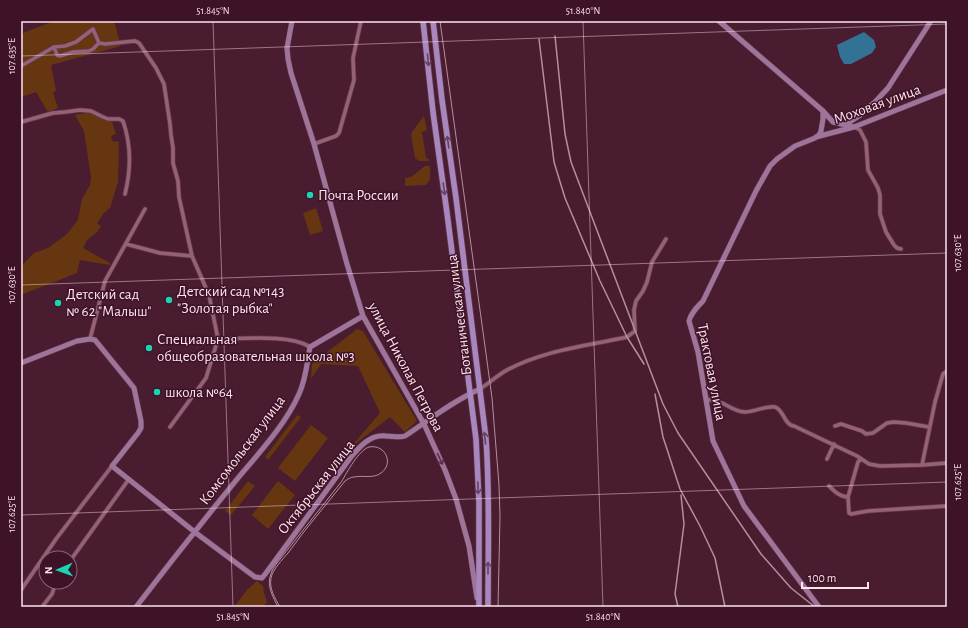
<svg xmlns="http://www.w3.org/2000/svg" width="968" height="628" font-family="'Alegreya Sans',sans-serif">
  <rect width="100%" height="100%" fill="#4a1c30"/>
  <path fill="#663610" d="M55,21H114L121,46L51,65L56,90L53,93L58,108L48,112L36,92L21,97V35L25,32Z
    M91,112L112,122L116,134L111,136L112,141L119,142L118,182L110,208L104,213L97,223L101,226L97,232L87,240L83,248L110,263V265L80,260L77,273L21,295V268L26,261L34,253L48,248L67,234L78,220L82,199L90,185L91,177L84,131L75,115Z
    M424,116L427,130L422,132L426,158L429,159L430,161H419L415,158L411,134L417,125Z
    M425,166H430V179L426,185L405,186V178L411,177Z
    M316,208L323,231L310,235L303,213Z
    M357,329L363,331L417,421L405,432L390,417L350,448L380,413L358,366L321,364L311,379L312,364Z
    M297,415L301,417L268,460L265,457Z
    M311,425L328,438L295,481L278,468Z
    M248,481L255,486L231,515L225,511Z
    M278,481L295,495L268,529L252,515Z
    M257,581L263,586L264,593L267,602L263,607H234L247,590Z"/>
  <path fill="#327395" d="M864,32L874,40L876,47L872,53L851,64H844L840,57L837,45Z"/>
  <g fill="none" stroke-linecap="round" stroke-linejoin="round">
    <defs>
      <path id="street" d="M54,47L57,55L60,56L73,52L89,51L93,49L99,43L105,44L135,41L139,43L156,68L164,84L170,124L171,135L173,148V163L178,181L179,197L192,256
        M21,66L54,47L65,46L76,42L93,29L99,43
        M21,122L53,113L65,112L80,110L91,111L103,117L108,119H119L123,121C131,144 131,170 125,194
        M854,127L860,130L866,142L868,170L878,188L880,195V214L886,232L894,245L897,248L901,249
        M314,144L336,136L339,133L354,80L353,58L361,21
        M126,244L160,253L192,256L209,295L218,339C242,339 290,334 310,347
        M90,339L105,281L145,209
        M480,389C489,383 498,375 507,370C544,350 587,346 627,337L635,331L634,310L636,301L643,291L647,282L652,262L666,239
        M706,399C711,400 717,401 722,403C729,406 736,412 745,412C753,412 769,405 775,407C784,410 784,425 794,426L857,456L869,464L880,466L922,465L947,463
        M835,426L841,424L862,431L866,434L873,433L887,423L894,422L906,423L929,427
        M170,427L206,378L218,339
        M827,459L834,444
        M861,459L858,462L848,497L849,513L851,514L868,511L947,506
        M922,465L935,402L943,374L947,371
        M829,486C834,491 840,497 848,497
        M70,561L129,479
        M21,590L56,539L112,466
        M42,607L52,594L56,582"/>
      <path id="secondary" d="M292,21L287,48L288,59L291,73L314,144L347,264L363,316L424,424L445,470L456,499L469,546L477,598
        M719,21L823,111L833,122L854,127
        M845,125L859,116L875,102L888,88L931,21
        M816,137L854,127L947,90
        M21,363L77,341L90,339L95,340L134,388L141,421V428L138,433L112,466L196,533L255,577L262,578L266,573L351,457C360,446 371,434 386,436C393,436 399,438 405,436C429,420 453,401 480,389
        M136,607C169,564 203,521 238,478C259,453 286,424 299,394C306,379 307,363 310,347L363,316
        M819,607L744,506L713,441L698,352L689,321C691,313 697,307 703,301L756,191L770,166L777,159L795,146L815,138L819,135L821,131L823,119V111"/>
      <path id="primary" d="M423,21L433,112L447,213L476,439L479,501V607
        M433,21L442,100L456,198L486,439C490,495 488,551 488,607"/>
    </defs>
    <use href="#street" stroke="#60394b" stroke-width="5"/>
    <use href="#secondary" stroke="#60394b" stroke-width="6"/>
    <use href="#primary" stroke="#60394b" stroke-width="7"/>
    <use href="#street" stroke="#966176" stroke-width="3.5"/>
    <use href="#secondary" stroke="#9f749a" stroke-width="5"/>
    <use href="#primary" stroke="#a787be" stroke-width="5.5"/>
    <path stroke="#b2909e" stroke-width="1" d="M440,21L484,339L492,398L499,485L500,517L498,607
      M278,607C273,597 266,585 271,574C272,570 275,566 277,563L342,481C347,472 359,450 369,447C386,444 394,464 381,473C373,479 363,475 354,477C351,477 348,479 345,481C326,505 306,528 288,553C282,560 273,569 271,578C269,589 275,598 280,607"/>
    <path stroke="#b2909e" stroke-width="1.5" d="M555,36L565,134L571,162L663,404L678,433L761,554L791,588L815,607
      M539,39L554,162L565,198L600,281L627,337L644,364
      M655,394L663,437L680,489L700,526L715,558L725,607
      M678,607L675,594L684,524L681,495"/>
  </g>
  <defs><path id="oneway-shaft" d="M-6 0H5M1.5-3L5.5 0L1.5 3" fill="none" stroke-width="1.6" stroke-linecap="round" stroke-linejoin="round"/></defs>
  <g stroke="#684163">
    <use href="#oneway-shaft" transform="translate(428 60) rotate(84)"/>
    <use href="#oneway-shaft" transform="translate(448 142) rotate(-98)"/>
    <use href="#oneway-shaft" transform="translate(444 189) rotate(82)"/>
    <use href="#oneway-shaft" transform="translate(485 438) rotate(-96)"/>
    <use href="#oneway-shaft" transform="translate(478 488) rotate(88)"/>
    <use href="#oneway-shaft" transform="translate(488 568) rotate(-90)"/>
  </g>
  <use stroke="#5b2f4a" href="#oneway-shaft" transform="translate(440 459) rotate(65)"/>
  <path fill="none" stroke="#fde4ed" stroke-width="1" stroke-opacity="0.45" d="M213,21L233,607M583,21L603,607M21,56L947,24M21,285L947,253M21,515L947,482"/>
  <g fill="#1bd5b1" stroke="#3e1227" stroke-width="1.5">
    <circle cx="310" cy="195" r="4"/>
    <circle cx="169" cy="300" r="4"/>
    <circle cx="58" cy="303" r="4"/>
    <circle cx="149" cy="348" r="4"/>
    <circle cx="157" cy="392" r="4"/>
  </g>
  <g text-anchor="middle" stroke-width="3" stroke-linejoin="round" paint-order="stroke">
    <g font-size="15" fill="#fde4ed" stroke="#3e1227">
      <text transform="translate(877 104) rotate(-20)" y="5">Моховая улица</text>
      <text transform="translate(459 315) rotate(-97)" y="5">Ботаническая улица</text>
      <text transform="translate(406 367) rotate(62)" y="5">улица Николая Петрова</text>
      <text transform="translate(712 372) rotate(79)" y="5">Трактовая улица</text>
      <text transform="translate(242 450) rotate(-53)" y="5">Комсомольская улица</text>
      <text transform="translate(316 487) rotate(-52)" y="5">Октябрьская улица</text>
    </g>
    <g font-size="15" fill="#fde4ed" stroke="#3e1227" text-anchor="start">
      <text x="318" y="200">Почта России</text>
      <text x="177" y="296">Детский сад №143<tspan x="177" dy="17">"Золотая рыбка"</tspan></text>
      <text x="66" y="299">Детский сад<tspan x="66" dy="17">№ 62 "Малыш"</tspan></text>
      <text x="157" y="344">Специальная<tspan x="157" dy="17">общеобразовательная школа №3</tspan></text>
      <text x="165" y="397">школа №64</text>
    </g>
  </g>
  <rect width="968" height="628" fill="none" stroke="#3e1227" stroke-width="44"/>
  <g transform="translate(58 570) rotate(268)"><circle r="19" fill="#3e1227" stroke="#8a6676"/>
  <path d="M0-3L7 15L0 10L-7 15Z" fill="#1bd5b1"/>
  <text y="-6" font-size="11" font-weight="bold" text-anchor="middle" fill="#fde4ed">N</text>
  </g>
  <path d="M802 582v6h66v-6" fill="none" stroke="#fde4ed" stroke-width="2"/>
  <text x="808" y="582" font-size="12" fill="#fde4ed" stroke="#3e1227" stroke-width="3" paint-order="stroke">100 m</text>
  <rect x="22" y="22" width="924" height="584" fill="none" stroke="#fde4ed" stroke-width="1.5"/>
  <g font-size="10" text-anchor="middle" fill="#fde4ed">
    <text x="213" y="14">51.845°N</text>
    <text x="583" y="14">51.840°N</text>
    <text transform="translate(11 56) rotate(-90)" y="4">107.635°E</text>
    <text transform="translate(957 253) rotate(-90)" y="4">107.630°E</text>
    <text transform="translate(11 285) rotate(-90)" y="4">107.630°E</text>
    <text transform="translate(957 482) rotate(-90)" y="4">107.625°E</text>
    <text transform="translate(11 514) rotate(-90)" y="4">107.625°E</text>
    <text x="233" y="620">51.845°N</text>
    <text x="603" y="620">51.840°N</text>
  </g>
</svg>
